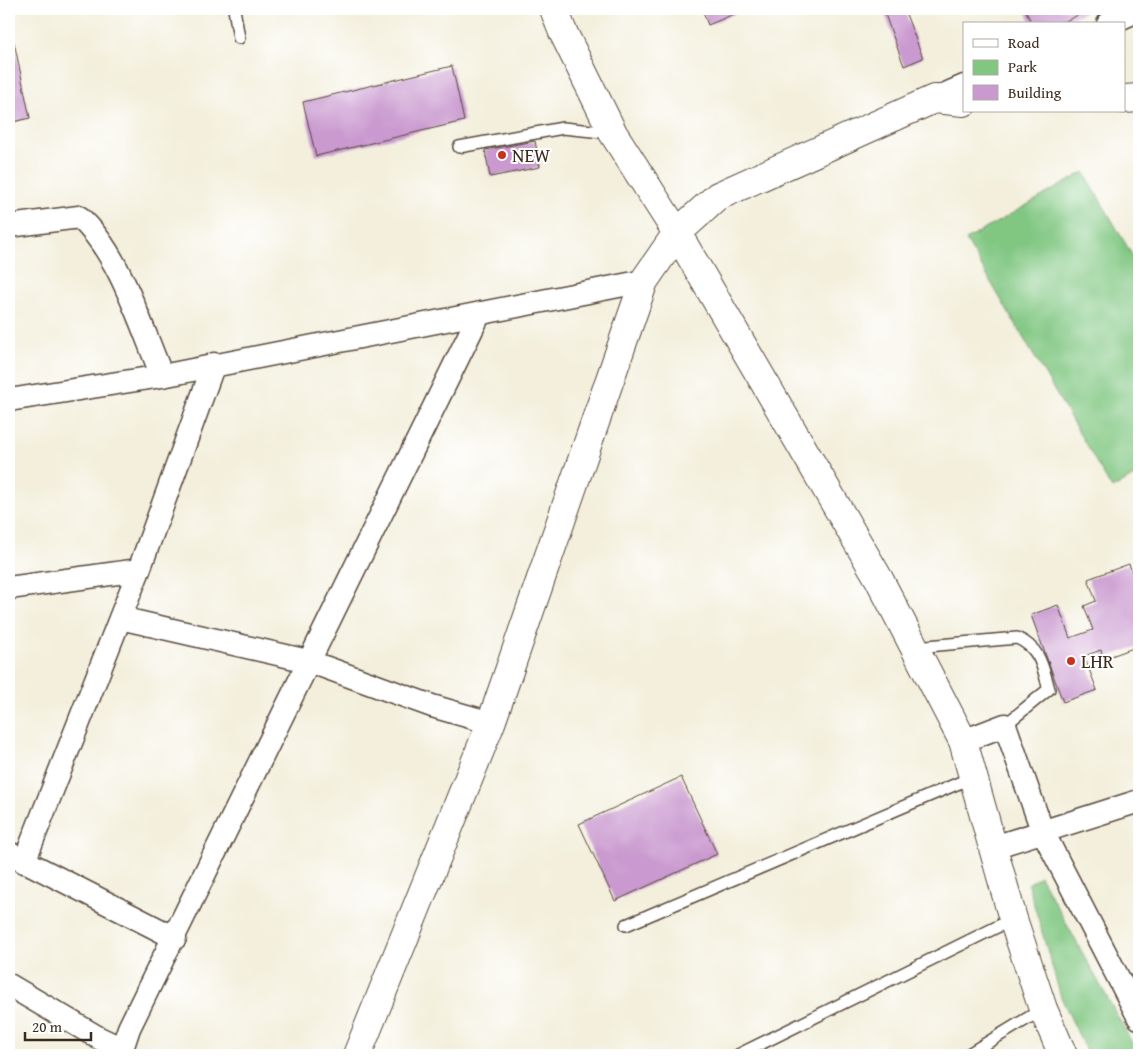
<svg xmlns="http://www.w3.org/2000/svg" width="1148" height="1064" font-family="'Gentium Book Plus',serif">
  <rect width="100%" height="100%" fill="#fff"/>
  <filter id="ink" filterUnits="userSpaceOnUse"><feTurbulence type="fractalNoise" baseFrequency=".02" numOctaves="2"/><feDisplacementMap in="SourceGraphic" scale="10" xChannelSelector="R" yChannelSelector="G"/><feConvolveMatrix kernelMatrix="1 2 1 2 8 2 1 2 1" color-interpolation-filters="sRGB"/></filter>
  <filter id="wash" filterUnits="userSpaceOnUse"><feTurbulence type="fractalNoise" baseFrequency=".0096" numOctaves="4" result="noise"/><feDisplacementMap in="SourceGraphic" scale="20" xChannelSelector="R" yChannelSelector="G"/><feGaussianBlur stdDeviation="1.12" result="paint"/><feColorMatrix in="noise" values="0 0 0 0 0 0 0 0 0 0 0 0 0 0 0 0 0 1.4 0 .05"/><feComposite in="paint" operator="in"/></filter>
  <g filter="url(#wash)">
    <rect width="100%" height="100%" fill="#f3efdc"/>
    <path fill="#81c782" stroke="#5e7850" d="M1084,172L1139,267V473L1112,489L966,240Z
      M1040,876L1139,1055H1088L1061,997L1028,884Z"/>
    <g id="blocks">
      <path fill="#c999cf" d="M702,9H746L708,25Z
        M883,9H904L923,58L904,66Z
        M1025,9H1091L1059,24H1032Z
        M14,42L30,118L9,123V43Z
        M452,66L464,121L316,156L303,102Z
        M535,141L540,167L490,177L485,150Z
        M1129,564L1139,590V646L1103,659L1101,650L1084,656L1097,690L1063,702L1031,615L1058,605L1070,638L1093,630L1084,606L1096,601L1088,579Z
        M681,777L717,854L615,901L579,824Z"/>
    </g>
  </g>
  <g filter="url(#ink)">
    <use href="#blocks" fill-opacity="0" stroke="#57483a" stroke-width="1"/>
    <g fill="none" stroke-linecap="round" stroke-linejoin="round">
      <defs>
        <path id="lane" d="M234,9L239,38
          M459,147L563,128L612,133
          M916,647L1017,638C1041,649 1042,666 1049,689L1005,725
          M626,925L973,777
          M738,1055L1013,919
          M967,1055L1043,1009"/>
        <path id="street" d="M1108,24L1139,10
          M934,99L964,86
          M9,226L79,217C119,252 141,326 162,376
          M9,400L162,376L644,281
          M9,588L139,570
          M120,618L308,661L432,706L491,723
          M963,741L1005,725L1042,830L1139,1018
          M994,847L1139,801
          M9,853L175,938
          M24,862L139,570L214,364
          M9,985L99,1038L122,1049L129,1028L480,313"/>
        <path id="secondary" d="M1124,99L1139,98
          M357,1055L491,723L644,281L677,233L718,196L934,99L964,102"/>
        <path id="primary" d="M554,9L562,30L613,133L677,233L879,579L963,741L1013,919L1043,1009L1063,1055"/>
      </defs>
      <use href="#lane" stroke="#57483a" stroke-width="14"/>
      <use href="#street" stroke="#57483a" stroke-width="25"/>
      <use href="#secondary" stroke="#57483a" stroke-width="30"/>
      <use href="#primary" stroke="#57483a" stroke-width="30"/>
      <use href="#lane" stroke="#fff" stroke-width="11"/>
      <use href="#street" stroke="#fff" stroke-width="22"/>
      <use href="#secondary" stroke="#fff" stroke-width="28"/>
      <use href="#primary" stroke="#fff" stroke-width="28"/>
    </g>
  </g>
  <g fill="#c8321e" stroke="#fff" stroke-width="2">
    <circle cx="502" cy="155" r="5"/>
    <circle cx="1071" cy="661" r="5"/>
  </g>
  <g text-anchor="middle" stroke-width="4" stroke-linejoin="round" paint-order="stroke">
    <g font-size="19" fill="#3b2a1e" stroke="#fff" text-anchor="start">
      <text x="512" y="162">NEW</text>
      <text x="1081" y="668">LHR</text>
    </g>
  </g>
  <rect width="1148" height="1064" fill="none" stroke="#fff" stroke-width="30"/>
  <rect x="963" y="22" width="162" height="90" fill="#ffffff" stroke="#b1aaa5"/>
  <rect x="973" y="39" width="25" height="8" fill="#ffffff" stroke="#b1aaa5"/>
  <text x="1008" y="48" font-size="15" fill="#3b2a1e">Road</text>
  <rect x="973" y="60" width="25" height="15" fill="#81c782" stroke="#b1aaa5"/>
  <text x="1008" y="72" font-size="15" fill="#3b2a1e">Park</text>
  <rect x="973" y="85" width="25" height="15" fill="#c999cf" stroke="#b1aaa5"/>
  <text x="1008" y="98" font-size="15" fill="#3b2a1e">Building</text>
  <path d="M25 1032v8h66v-8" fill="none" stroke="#3b2a1e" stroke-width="2.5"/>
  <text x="32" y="1032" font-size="15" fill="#3b2a1e" stroke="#ffffff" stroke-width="4" paint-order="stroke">20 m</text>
</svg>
